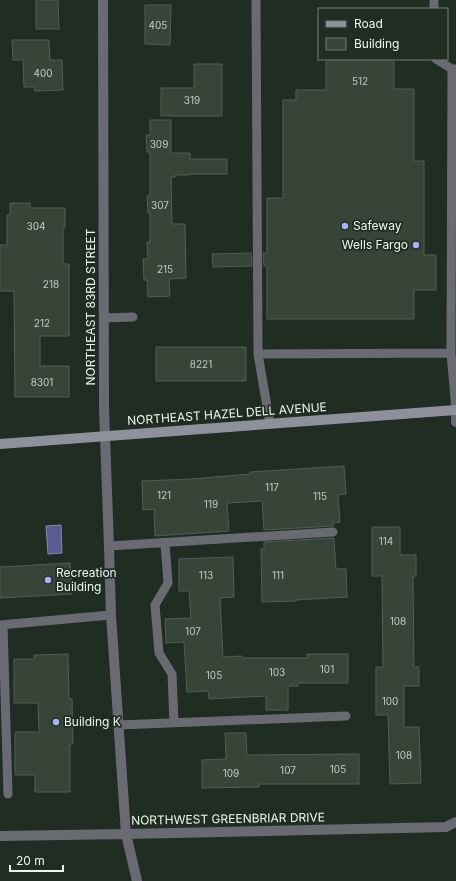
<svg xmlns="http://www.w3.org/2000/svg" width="456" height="881" font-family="Inter,sans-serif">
  <rect width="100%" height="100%" fill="#202d22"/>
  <path fill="#585c92" stroke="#858aae" d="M61,525L62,553L48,554L46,526Z"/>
  <path fill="#374539" stroke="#515f52" d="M36,0H58L59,29H36Z
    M145,5H171L170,45L145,44Z
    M12,40H49L50,60H62L63,90L35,91L34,87H24L23,60H13Z
    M326,59H394V89H414V161H424V255H436V290H414V319H267V266H264L263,253H267V198H283V100H296V90H326Z
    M194,64H222V116H161V88H194Z
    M150,120H171V153H190V159H227V174H190V175H175V177H171L172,224H185L186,278L169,279L170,296L148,297L147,280H144L143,259H148L147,242H150V213H148L147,196H150V152H147L146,135H150Z
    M10,203H30V208H65V228H63V264H69V336H40V366H69V397H15L14,291H0V245H7V215H10Z
    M251,253L252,266L213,267L212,254Z
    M156,347H246V381H156Z
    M344,466L346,494L338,495L340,522L333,523V526L264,530L262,501L227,503L229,531L155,536L154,509L143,510L142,481L192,479L250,474V472Z
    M372,527H400V555H416V576H413L414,667H419V686H404V727H419L421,783L390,784L388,715H376V667H383L382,576H372Z
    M334,538L336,569H346L347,597L296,600V601L262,602L261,549H264V542Z
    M233,557L234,597L220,598L223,657L242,656V658H307V654H348V683H298V686H288V710H266V696L209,699L208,691L187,692L184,642L166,643L165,619L191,618L189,591H179V559Z
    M70,563L72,594L0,598V567Z
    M68,654L69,699H72L73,744H70V792H35V775H15V732H39L38,703H14V659H34V655Z
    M225,733H246L247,755L359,754V784H259V787L202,788V760L226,759Z"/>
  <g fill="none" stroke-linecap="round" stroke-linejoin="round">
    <path stroke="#6a6b72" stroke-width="9" d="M256,0L258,354
      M434,0V9
      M436,59L452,69H456
      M452,69L451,353L456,410
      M104,318L133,317
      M270,424L258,354L451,353
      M165,543L168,583L155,605L159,653L172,674L174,723
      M109,546L333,532
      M0,625L111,615
      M3,625L8,794
      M119,725L346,716"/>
    <path stroke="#6a6b72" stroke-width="10" d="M103,0L104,408L109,546L111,615L126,834L137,881
      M0,836L126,834L446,827L456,822"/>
    <path stroke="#6a6b72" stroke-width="10" d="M456,410V422"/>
    <path stroke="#8e909c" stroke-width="10" d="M0,444L456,410"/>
  </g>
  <g fill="#a9b0fc" stroke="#202d22" stroke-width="1.5">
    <circle cx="345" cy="226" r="4"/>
    <circle cx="416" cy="245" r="4"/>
    <circle cx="48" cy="580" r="4"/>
    <circle cx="56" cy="722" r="4"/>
  </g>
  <g text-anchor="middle" stroke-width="3.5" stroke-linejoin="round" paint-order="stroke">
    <g font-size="10" fill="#c0cac1">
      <text x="158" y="29">405</text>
      <text x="43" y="77">400</text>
      <text x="360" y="85">512</text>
      <text x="192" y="104">319</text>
      <text x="159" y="148">309</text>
      <text x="160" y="209">307</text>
      <text x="36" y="230">304</text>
      <text x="165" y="273">215</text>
      <text x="51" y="288">218</text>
      <text x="42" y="327">212</text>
      <text x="201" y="368">8221</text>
      <text x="42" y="386">8301</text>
      <text x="272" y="491">117</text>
      <text x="164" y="499">121</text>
      <text x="320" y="500">115</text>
      <text x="211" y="508">119</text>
      <text x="386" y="545">114</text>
      <text x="206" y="579">113</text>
      <text x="278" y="579">111</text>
      <text x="398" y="625">108</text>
      <text x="193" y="635">107</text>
      <text x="327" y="673">101</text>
      <text x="277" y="676">103</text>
      <text x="214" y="679">105</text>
      <text x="390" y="705">100</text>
      <text x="404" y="759">108</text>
      <text x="338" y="773">105</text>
      <text x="288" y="774">107</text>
      <text x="231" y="777">109</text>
    </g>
    <g font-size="12" fill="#edf6ee" stroke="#202d22" text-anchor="start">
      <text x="353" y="230">Safeway</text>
      <text x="408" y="249" text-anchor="end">Wells Fargo</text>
      <text x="56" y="577">Recreation<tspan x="56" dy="14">Building</tspan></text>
      <text x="64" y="726">Building K</text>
    </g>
    <g font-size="12" fill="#edf6ee" stroke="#202d22">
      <text transform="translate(91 307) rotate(-90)" y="4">NORTHEAST 83RD STREET</text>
      <text transform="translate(227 414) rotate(-4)" y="4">NORTHEAST HAZEL DELL AVENUE</text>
      <text transform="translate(228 819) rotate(-1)" y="4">NORTHWEST GREENBRIAR DRIVE</text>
    </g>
  </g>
  <rect x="318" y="8" width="130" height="52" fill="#202d22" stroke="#727d74"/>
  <rect x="326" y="21" width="20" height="6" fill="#8e909c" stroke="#727d74"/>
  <text x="354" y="28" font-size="12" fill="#edf6ee">Road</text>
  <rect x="326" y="38" width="20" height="12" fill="#374539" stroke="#727d74"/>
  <text x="354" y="48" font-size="12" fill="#edf6ee">Building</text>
  <path d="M10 865v6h53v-6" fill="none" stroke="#edf6ee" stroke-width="2"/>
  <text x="16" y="865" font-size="12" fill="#edf6ee" stroke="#202d22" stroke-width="3" paint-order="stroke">20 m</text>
</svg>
